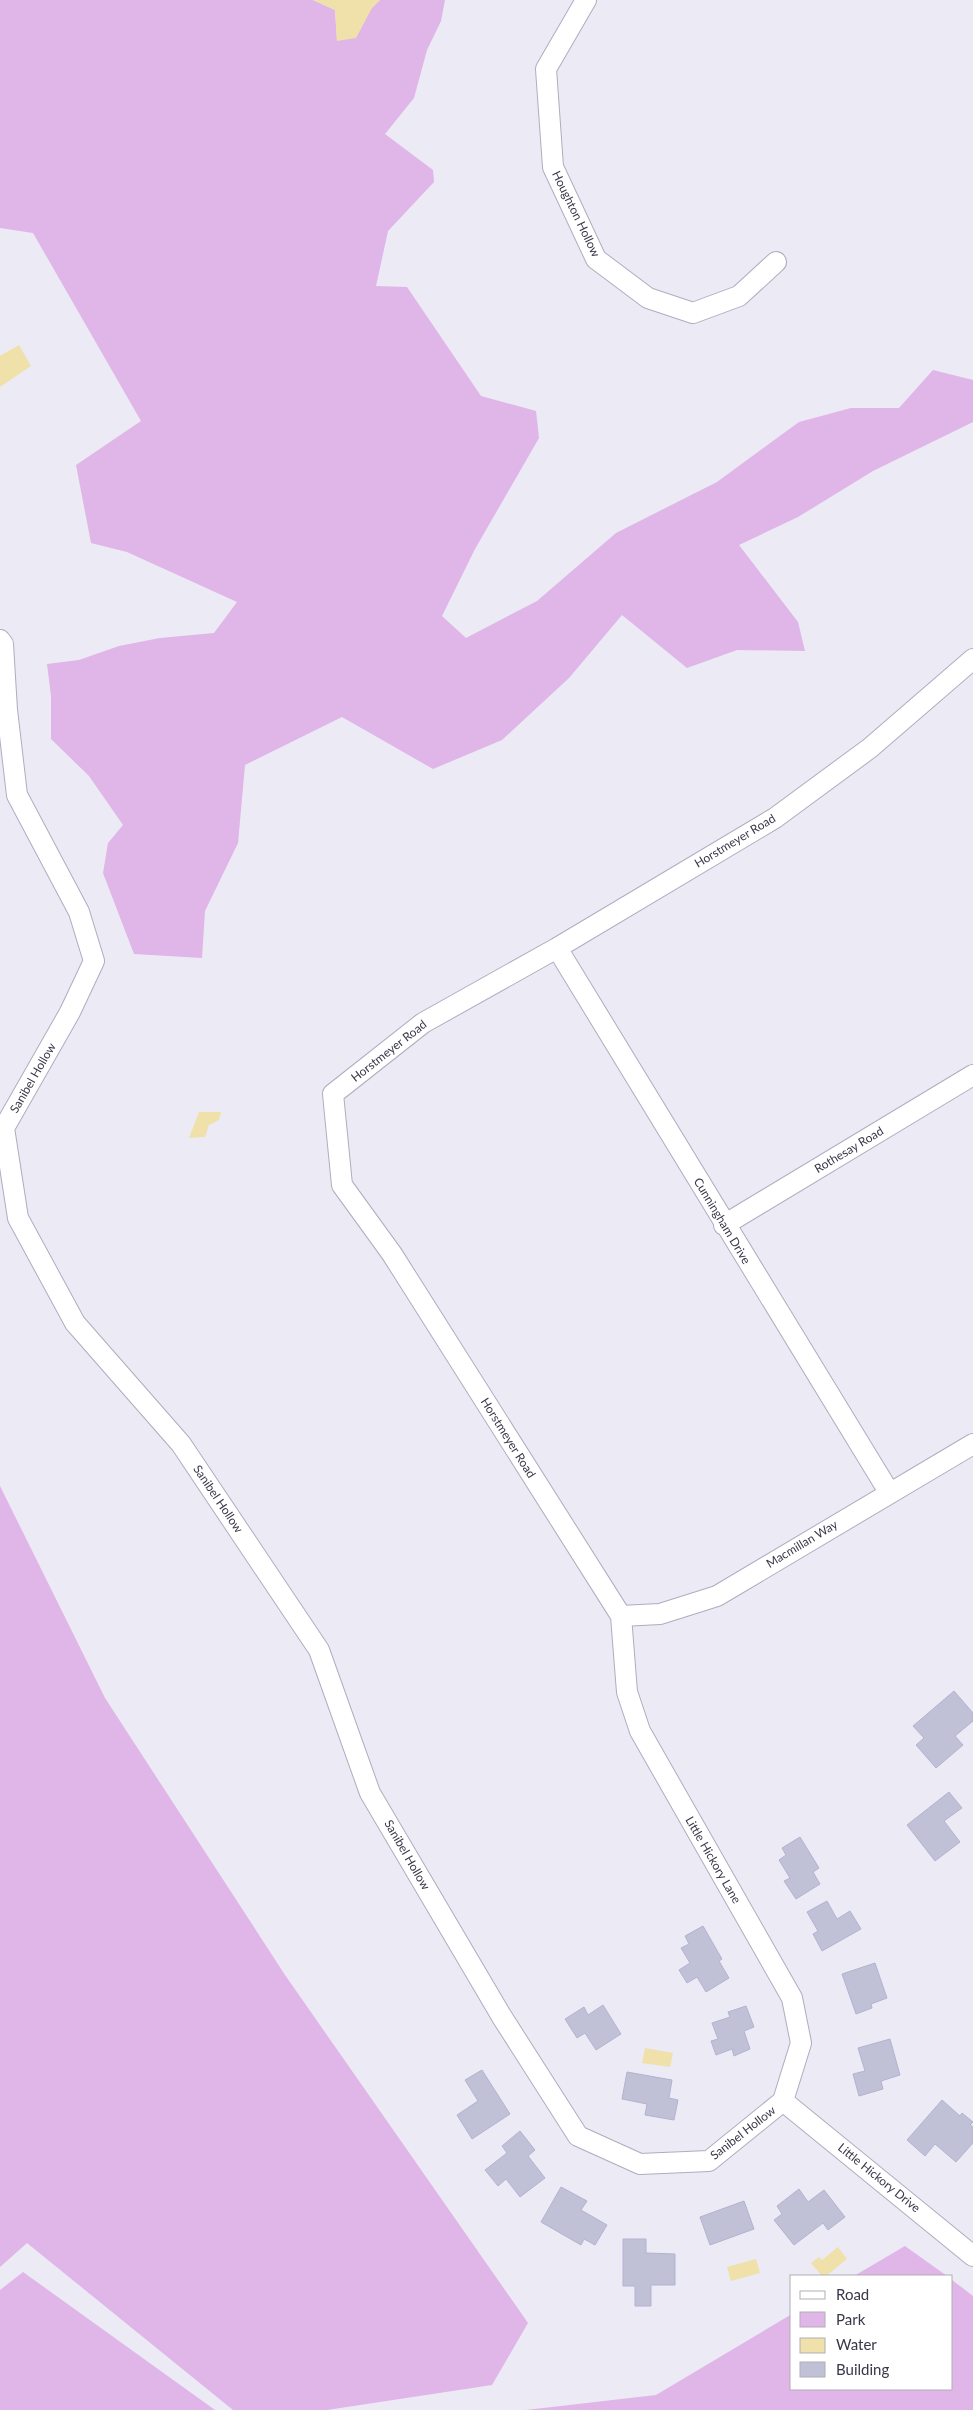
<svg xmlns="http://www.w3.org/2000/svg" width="973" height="2410" font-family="Lato,sans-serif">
  <rect width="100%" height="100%" fill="#ebeaf5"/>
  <path fill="#e0b5e7" d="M0,0H313L335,10L337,41L380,0H445L441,21L427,50L414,98L385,134L433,170L434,182L388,231L376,286L407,287L481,396L536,411L539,438L475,549L442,616L466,638L537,601L616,533L717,482L799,422L851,408H899L933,370L973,380V422L873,471L798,517L739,545L798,622L805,651L737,650L687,668L622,615L569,678L502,740L433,769L342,717L245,765L238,843L205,911L202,958L134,954L103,873L108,843L123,825L89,776L51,739V696L47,664L79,660L119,646L160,638L214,633L237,602L127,552L91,543L76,465L141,421L33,233L0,228Z
    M0,1486L105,1698L285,1975L528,2323L492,2385L327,2410H233L27,2243L0,2267Z
    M905,2246L947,2276H854Z
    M23,2272L215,2410H0V2290Z
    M952,2280L973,2296V2410H526L656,2395L792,2314V2389H952Z"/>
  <path fill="#efe1a9" d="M313,0H380L372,8L356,38L337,41L335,10Z
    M19,345L31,366L0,387V356Z
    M199,1112H221L219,1120L209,1125L205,1137L189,1138Z
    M645,2048L673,2053L670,2067L642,2063Z
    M838,2247L847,2259L826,2276H822L811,2263L819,2257L822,2260Z
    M756,2259L760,2273L731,2281L727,2267Z"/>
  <path fill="#c0c0d6" stroke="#b3b3d1" d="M954,1691L973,1713V1721L955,1736L963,1745L936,1768L916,1745L924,1738L913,1726Z
    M949,1792L962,1808L944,1821L960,1842L935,1861L907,1825Z
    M800,1837L819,1868L813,1872L820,1884L796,1899L784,1881L790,1878L779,1860L786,1855L782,1848Z
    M827,1901L837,1919L850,1911L861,1929L822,1951L813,1934L818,1931L807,1912Z
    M703,1926L722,1959L719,1961L729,1978L706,1992L697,1977L687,1983L679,1970L690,1963L681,1948L689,1944L685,1936Z
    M875,1963L887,1998L871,2004L872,2008L856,2014L842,1974Z
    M603,2005L621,2034L596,2050L585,2033L577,2038L565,2019L584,2007L588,2015Z
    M746,2006L754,2027L744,2031L750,2049L734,2056L732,2049L716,2055L711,2041L718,2039L712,2023L730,2017L728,2012Z
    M890,2039L900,2075L881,2081L883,2089L859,2096L853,2074L865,2071L858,2048Z
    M482,2070L510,2114L472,2139L457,2115L478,2101L465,2080Z
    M627,2072L672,2080L669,2098L678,2100L674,2120L645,2115L647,2104L622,2099Z
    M942,2100L960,2116L962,2113L973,2122L970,2125L973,2127V2143L956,2162L935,2144L925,2156L907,2140Z
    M520,2131L535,2150L528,2156L545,2178L520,2197L506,2179L498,2186L485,2170L507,2153L502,2146Z
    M561,2187L587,2201L581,2210L607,2225L595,2245L584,2239L581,2245L541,2222Z
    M799,2189L808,2202L824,2190L845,2217L828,2230L823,2223L794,2245L774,2220L782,2214L777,2206Z
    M744,2201L754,2229L710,2245L700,2217Z
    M623,2239H646V2253L675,2254V2285H651V2306H635V2286H623Z"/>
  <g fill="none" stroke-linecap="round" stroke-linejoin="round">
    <defs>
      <path id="minor" d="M586,0L546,69L553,167L596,259L648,298L693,313L739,296L776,262
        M0,640L3,644L7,710L17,795L79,912L94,961L70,1012L4,1128L18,1218L75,1323L181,1444L319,1650L370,1793L502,2017L578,2136L640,2164L709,2161L783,2101
        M557,948L889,1492
        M724,1225L973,1075
        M621,1616L660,1614L717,1596L973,1444
        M783,2101L801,2043L792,1998L640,1731L627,1692L621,1616L392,1254L342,1185L333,1094L423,1023L557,948L775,818L870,748L973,659
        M783,2101L973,2256"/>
    </defs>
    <use href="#minor" stroke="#aeadc0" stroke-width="22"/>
    <use href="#minor" stroke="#fff" stroke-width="20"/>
  </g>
  <g text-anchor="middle" stroke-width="4.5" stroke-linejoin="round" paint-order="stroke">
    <g font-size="12" fill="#383849" stroke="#fff">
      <text transform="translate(576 214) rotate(64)" y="4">Houghton Hollow</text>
      <text transform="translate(735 841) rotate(-31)" y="4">Horstmeyer Road</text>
      <text transform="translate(389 1051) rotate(-38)" y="4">Horstmeyer Road</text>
      <text transform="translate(33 1078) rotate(-60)" y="4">Sanibel Hollow</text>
      <text transform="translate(849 1150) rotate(-31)" y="4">Rothesay Road</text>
      <text transform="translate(722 1221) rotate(59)" y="4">Cunningham Drive</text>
      <text transform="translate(508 1438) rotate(58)" y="4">Horstmeyer Road</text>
      <text transform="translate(218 1499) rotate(56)" y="4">Sanibel Hollow</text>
      <text transform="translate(802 1544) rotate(-31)" y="4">Macmillan Way</text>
      <text transform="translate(407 1855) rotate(60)" y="4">Sanibel Hollow</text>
      <text transform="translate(713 1860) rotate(60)" y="4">Little Hickory Lane</text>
      <text transform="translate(743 2133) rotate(-38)" y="4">Sanibel Hollow</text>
      <text transform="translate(879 2178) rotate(39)" y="4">Little Hickory Drive</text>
    </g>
  </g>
  <rect x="790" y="2275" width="162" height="115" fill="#ffffff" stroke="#afafb6"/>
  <rect x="800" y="2291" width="25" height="8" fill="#ffffff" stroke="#afafb6"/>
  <text x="836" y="2300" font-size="15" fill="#383849">Road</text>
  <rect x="800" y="2312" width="25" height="15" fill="#e0b5e7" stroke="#afafb6"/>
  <text x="836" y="2325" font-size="15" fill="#383849">Park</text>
  <rect x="800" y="2338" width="25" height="15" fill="#efe1a9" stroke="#afafb6"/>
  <text x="836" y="2350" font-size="15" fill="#383849">Water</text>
  <rect x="800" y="2362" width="25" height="15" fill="#c0c0d6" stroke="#afafb6"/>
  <text x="836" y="2375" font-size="15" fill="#383849">Building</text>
</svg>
